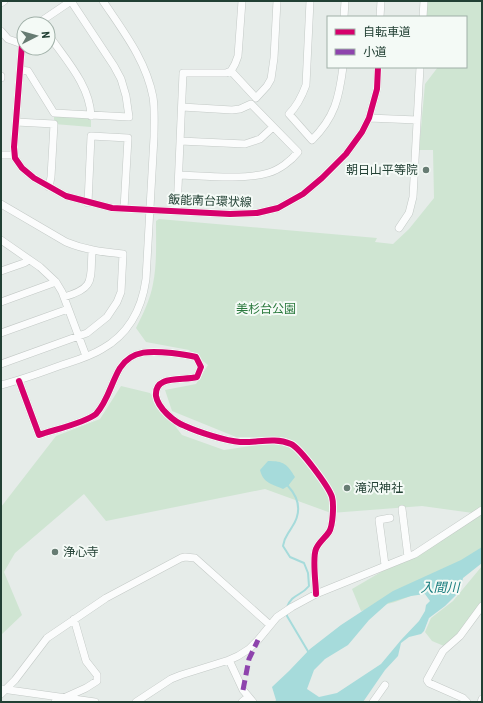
<svg xmlns="http://www.w3.org/2000/svg" width="483" height="703" font-family="'Roboto Condensed','Noto Sans JP',sans-serif">
  <rect width="100%" height="100%" fill="#e6ece9"/>
  <path fill="#cfe5d2" d="M425,1H482V548L424,591L395,602L361,611L352,589L480,514L422,506L331,513L265,489L106,521L84,494L15,553L4,572L22,615L1,635V507L56,436L100,419L121,386L150,393L182,435L224,450L286,441L272,437H236L172,411L165,390L196,384L208,365L189,350L146,342L136,328C143,314 150,300 153,284C157,264 156,242 156,221L159,219L377,238L375,242L393,244L409,229L434,198L433,150H419L425,84L438,67H466V17H425Z
    M54,113L91,116V127L54,124Z
    M482,566V602L458,635L444,646L432,641L425,632L431,618L453,601Z"/>
  <path fill="#a6dbdb" fill-rule="evenodd" d="M268,461C284,461 287,464 295,477L288,486L283,489C272,484 263,483 260,470Z
    M482,547V563L463,578L460,591L445,606L429,618L424,631L421,634L409,637L401,643L398,656L385,670L363,702H275L276,700L272,687L289,671L310,649L341,625L393,591L461,560ZM425,594L430,601L426,605L425,611L419,621L401,640L381,664L337,693L319,697L307,689L314,670L325,659L348,645L369,620L388,603L411,596Z"/>
  <g fill="none" stroke-linecap="round" stroke-linejoin="round">
    <path stroke="#a6dbdb" stroke-width="2" d="M287,607C292,594 301,596 309,586L308,573L304,563L290,557L283,546C285,535 287,536 292,527C302,512 299,498 288,486
      M287,612V616L309,653"/>
    <defs>
      <path id="minor" d="M310,1L306,85C302,96 298,105 289,114L312,140C335,117 339,98 343,67
        M1,3L4,1
        M344,17L345,1
        M380,17L381,1
        M423,17L424,1
        M37,24L71,1
        M1,31L8,39L22,44
        M48,34C65,59 90,85 91,116
        M24,39L22,44L14,147L15,158L22,168L34,178L66,196L112,208L230,214L257,213L278,208L303,194L322,178L346,154L362,132L369,118L377,89L378,67
        M21,70L28,71L54,113L129,117L126,96L121,79L114,66L71,1
        M231,71L235,64L238,56L242,1
        M1,76V78
        M369,118L417,120
        M16,122L54,124L51,177L49,187
        M180,141L245,144L260,139L273,127
        M1,155H15
        M179,175C205,176 243,180 268,173C279,170 291,161 298,152L251,104L240,109L232,110L182,107
        M88,203L91,136L128,138L124,209
        M1,204L66,242C85,250 103,252 123,254L121,292L117,302L107,317L87,333L1,364
        M177,211L183,73H226L231,71L256,98L267,86L271,79L274,58L277,1
        M399,228L409,213L413,197L420,67
        M1,240L40,267L56,282L62,292L86,356
        M1,271L24,263L29,260
        M64,297C96,288 90,279 92,251
        M1,302L56,282
        M1,333L68,309
        M19,381L39,435C53,430 85,423 96,414C108,401 111,383 120,368C132,349 153,351 172,353C180,354 188,355 196,357L201,367L197,377C183,381 154,374 156,396C158,408 174,422 185,426C198,432 226,441 240,442C257,443 274,437 291,444C300,448 329,487 332,497C334,504 333,526 329,532C325,538 319,542 316,549C312,558 316,584 316,594
        M1,385C21,380 40,373 59,366C74,361 89,357 102,349C129,334 142,308 146,279L154,137C154,124 155,110 153,97C146,60 123,31 103,1
        M402,509L408,557
        M385,565L379,520L390,518
        M229,660L243,690L253,702
        M2,689L95,702
        M1,694L15,680L47,638L106,598L181,558L185,557L195,558L270,625
        M55,702L86,688L97,681V675L86,661L74,619
        M136,702L171,679L181,675L229,660L238,656L249,649L258,640L277,617L292,607L316,594L415,554L482,510
        M242,702L248,697
        M373,702L385,685
        M467,702L463,698L429,683L427,680L443,651L460,636L482,606
        M481,702L482,699"/>
    </defs>
    <use href="#minor" stroke="#c3c9c6" stroke-width="8"/>
    <use href="#minor" stroke="#fbfcfc" stroke-width="7"/>
    <path stroke="#8e44ad" stroke-width="5" stroke-dasharray="10 5" stroke-linecap="butt" d="M243,690L249,659L258,640"/>
    <defs>
      <path id="cycleway" d="M24,39L22,44L14,147L15,158L22,168L34,178L66,196L112,208L230,214L257,213L278,208L303,194L322,178L346,154L362,132L369,118L377,89L378,67
        M19,381L39,435C53,430 85,423 96,414C108,401 111,383 120,368C132,349 153,351 172,353C180,354 188,355 196,357L201,367L197,377C183,381 154,374 156,396C158,408 174,422 185,426C198,432 226,441 240,442C257,443 274,437 291,444C300,448 329,487 332,497C334,504 333,526 329,532C325,538 319,542 316,549C312,558 316,584 316,594"/>
    </defs>
    <use href="#cycleway" stroke="#f4faf6" stroke-width="8"/>
    <use href="#cycleway" stroke="#d6006c" stroke-width="6"/>
  </g>
  <g fill="#677c73" stroke="#f4faf6" stroke-width="1.5">
    <circle cx="426" cy="170" r="4"/>
    <circle cx="347" cy="488" r="4"/>
    <circle cx="55" cy="552" r="4"/>
  </g>
  <g text-anchor="middle" stroke-width="4" stroke-linejoin="round" paint-order="stroke">
    <g font-size="12" fill="#224034" stroke="#f4faf6" text-anchor="start">
      <text x="418" y="174" text-anchor="end">朝日山平等院</text>
      <text x="355" y="492">滝沢神社</text>
      <text x="63" y="556">浄心寺</text>
    </g>
    <g font-size="12" fill="#224034" stroke="#f4faf6">
      <text transform="translate(210 201) rotate(2)" y="4">飯能南台環状線</text>
    </g>
    <g font-size="12" fill="#2a793d" stroke="#f4faf6">
      <text x="266" y="313">美杉台公園</text>
    </g>
    <g font-size="13" font-style="italic" fill="#197d7f" stroke="#f4faf6">
      <text x="440" y="592">入間川</text>
    </g>
  </g>
  <rect width="483" height="703" fill="none" stroke="#224034" stroke-width="4"/>
  <rect x="327" y="16" width="140" height="52" fill="#f4faf6" stroke="#a0b0a8"/>
  <rect x="335" y="29" width="20" height="6" fill="#d6006c" stroke="#a0b0a8"/>
  <text x="363" y="36" font-size="12" fill="#224034">自転車道</text>
  <rect x="335" y="49" width="20" height="6" fill="#8e44ad" stroke="#a0b0a8"/>
  <text x="363" y="56" font-size="12" fill="#224034">小道</text>
  <g transform="translate(36 36) rotate(84)"><circle r="19" fill="#f4faf6" stroke="#a0b0a8"/>
  <path d="M0-3L7 15L0 10L-7 15Z" fill="#677c73"/>
  <text y="-6" font-size="11" font-weight="bold" text-anchor="middle" fill="#224034">N</text>
  </g>
</svg>
